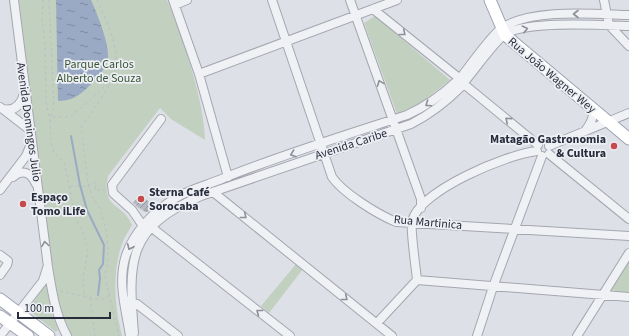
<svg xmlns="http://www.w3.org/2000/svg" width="629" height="336" font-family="'Source Sans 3',sans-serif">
  <defs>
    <pattern id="water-ripples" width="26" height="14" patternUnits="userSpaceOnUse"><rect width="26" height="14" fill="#9aaac5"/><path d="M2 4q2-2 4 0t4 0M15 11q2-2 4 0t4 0" fill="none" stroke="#7e8ba1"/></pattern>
    <pattern id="building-hatch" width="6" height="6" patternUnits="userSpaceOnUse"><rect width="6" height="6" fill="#b5b9c3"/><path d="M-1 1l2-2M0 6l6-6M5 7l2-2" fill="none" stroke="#9397a0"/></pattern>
    <filter id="shadow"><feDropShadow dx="2.5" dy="2.5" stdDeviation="0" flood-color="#0004"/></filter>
  </defs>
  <rect width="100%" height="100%" fill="#dee0e7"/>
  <path fill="#c2d0bf" d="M19,0H167C183,39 204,99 205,140L171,119L160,108L108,176C101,210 123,202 132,225C128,232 123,240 121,247C112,274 115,309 122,336H72L60,308L51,262Z
    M375,16L450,80L414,108L397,114L364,23Z
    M629,261V294L609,292Z
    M296,264L303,269L269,313L261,306Z
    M45,285H47L51,311L58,330L56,332L28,310Z"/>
  <path fill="url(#water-ripples)" d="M56,0H91C97,13 109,43 108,57C107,68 96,80 88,87C79,96 71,101 58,101Z"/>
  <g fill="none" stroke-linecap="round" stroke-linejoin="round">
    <path stroke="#9aaac5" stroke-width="2" d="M71,136L80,185L87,210L104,245L103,264L99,270L100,278L98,295"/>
  </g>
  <path fill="url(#building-hatch)" filter="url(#shadow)" d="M140,195L152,204L144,210L133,203Z"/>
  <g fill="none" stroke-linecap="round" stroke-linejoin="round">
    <defs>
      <path id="minor" d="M14,0L48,267C52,291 55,314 67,336
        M173,0L199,74L228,177
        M272,0L332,177C343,193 377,214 396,222L629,236
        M350,0L421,199V208
        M604,0L609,25L629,46
        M175,5L187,0
        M373,9L459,78
        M199,74L397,0
        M461,77C470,66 492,34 502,28C532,8 594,14 629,15
        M466,80C476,68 493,44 504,35C523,20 603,25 629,26
        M465,85L538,145
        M0,107L30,130
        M3,109C15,112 21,104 24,94
        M585,131C590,124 595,117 592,108
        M549,146L629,113
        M549,154L629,219
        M13,177C22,169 31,172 36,184
        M0,190L26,156L31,144
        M213,192L392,336
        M143,226L132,210L113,193L112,185L161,119
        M151,227L290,336
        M0,255L8,261L7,265L0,275
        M417,280L629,297
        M417,280C416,268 410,230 412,221C420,190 508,154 537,151
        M128,301L137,304L178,336
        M377,323L417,280
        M134,333C128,261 127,227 201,196L411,124C431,114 446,102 462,86
        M0,336L43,281L47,268
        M130,336C126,309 117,283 126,255C134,232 153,212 174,199C189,189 208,185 224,178C284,154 346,135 407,115C427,106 442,95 458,80
        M477,336L493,287L542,156
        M577,336L629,253"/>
      <path id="major" d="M490,0L505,35L629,139
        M0,299L49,336
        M0,316L28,336"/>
    </defs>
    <use href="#minor" stroke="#a4a7b0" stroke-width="10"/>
    <use href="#major" stroke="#9ea3b2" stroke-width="13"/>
    <path stroke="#bcbec5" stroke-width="1" stroke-dasharray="3 3" stroke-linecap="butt" d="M43,0L42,19L45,43L46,101L50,122
      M49,0L54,106L50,123L51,143L54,153L64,162L76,219L83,232L88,251L83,278L84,296
      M97,0C105,19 117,40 116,62C116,82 92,111 81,127L88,184L92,196L100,209L107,233L108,261L105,277L119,336
      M53,117H70L87,103L110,81
      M70,186H85L95,182L96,191L101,189L106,191
      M60,291L102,300L109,295
      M90,298L95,336"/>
    <use href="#minor" stroke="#f0f1f5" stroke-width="8"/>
    <use href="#major" stroke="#fff" stroke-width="11"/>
  </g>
  <defs><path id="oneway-chevron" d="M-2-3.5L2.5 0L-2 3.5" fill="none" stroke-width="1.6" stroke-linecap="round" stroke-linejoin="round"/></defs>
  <g stroke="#8c8f98">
    <use href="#oneway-chevron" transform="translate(576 14) rotate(-180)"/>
    <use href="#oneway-chevron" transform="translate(525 29) rotate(-13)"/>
    <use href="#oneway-chevron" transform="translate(403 33) rotate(39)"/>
    <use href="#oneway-chevron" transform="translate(380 83) rotate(-111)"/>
    <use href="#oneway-chevron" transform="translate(428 104) rotate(146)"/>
    <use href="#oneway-chevron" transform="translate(508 120) rotate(-140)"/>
    <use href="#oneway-chevron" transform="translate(293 154) rotate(161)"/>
    <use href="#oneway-chevron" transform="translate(244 216) rotate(39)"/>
    <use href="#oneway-chevron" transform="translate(45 244) rotate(-98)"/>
    <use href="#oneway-chevron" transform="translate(130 247) rotate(115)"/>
    <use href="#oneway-chevron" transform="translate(345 298) rotate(39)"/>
    <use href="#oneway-chevron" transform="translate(259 312) rotate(-142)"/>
  </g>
  <g fill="#c6494c" stroke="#edeff4" stroke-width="1.5">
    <circle cx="614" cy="146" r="4"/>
    <circle cx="141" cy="199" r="4"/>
    <circle cx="23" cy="204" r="4"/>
  </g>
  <g text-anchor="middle" stroke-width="3.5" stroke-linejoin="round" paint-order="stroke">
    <g font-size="12" fill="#385736" stroke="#edeff4">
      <text x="99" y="68">Parque Carlos<tspan x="99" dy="14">Alberto de Souza</tspan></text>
    </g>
    <g font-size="12" fill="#282d3c" stroke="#edeff4">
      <text transform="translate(552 75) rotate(40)" y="4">Rua João Wagner Wey</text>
      <text transform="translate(29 122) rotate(82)" y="4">Avenida Domingos Julio</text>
      <text transform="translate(351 144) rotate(-18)" y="4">Avenida Caribe</text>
      <text transform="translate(428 222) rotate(5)" y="4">Rua Martinica</text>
    </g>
    <g font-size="12" font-weight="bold" fill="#282d3c" stroke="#edeff4" text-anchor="start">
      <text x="606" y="143" text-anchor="end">Matagão Gastronomia<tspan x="606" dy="14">&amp; Cultura</tspan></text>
      <text x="149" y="196">Sterna Café<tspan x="149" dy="14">Sorocaba</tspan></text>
      <text x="31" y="201">Espaço<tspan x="31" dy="14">Tomo iLife</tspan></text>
    </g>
  </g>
  <path d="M18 312v6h92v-6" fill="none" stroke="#282d3c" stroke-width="2"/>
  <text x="24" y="312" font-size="12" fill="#282d3c" stroke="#edeff4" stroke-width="3" paint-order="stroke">100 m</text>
</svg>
